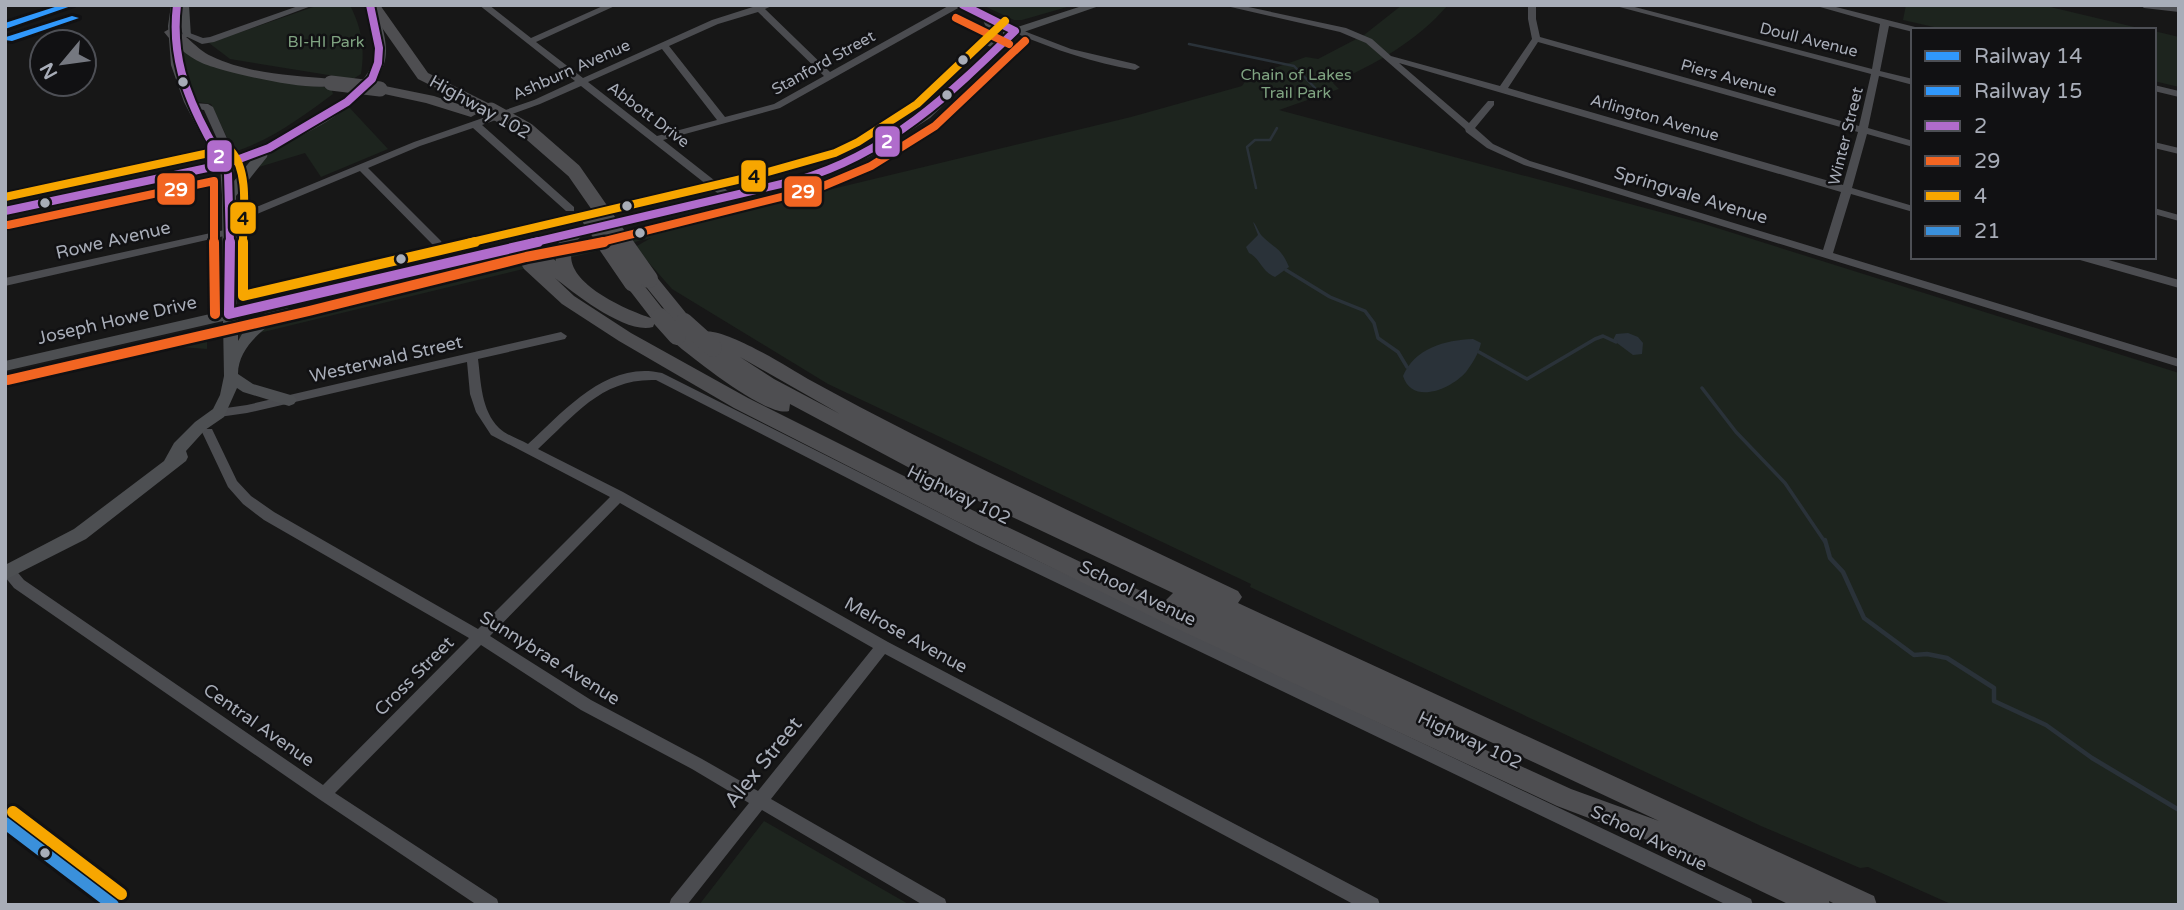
<svg xmlns="http://www.w3.org/2000/svg" width="2184" height="910" font-family="'Varela Round',sans-serif">
  <rect width="100%" height="100%" fill="#171717"/>
  <path fill="#1d241e" d="M319,5H350C362,29 365,48 361,74L353,79L230,59L209,43Z
    M982,5H1074L1022,20H1014Z
    M1402,5H1448C1417,41 1376,64 1333,83L1339,89L1279,110L1701,223L2179,373V905H1953L1868,867L1860,868L1761,826L1250,587L1251,584L828,384L672,289L635,247L651,238L239,338L240,330L466,270L673,222L799,197L1131,117L1242,86L1248,77L1306,57L1318,59L1364,35Z
    M1906,5H2042L2147,30H1947L1903,20Z
    M2154,31L2179,37V87L2154,81Z
    M178,48L259,78L331,88L333,94C302,117 271,140 234,152L211,104L198,102L179,60Z
    M348,106L388,149L321,177L305,153L259,167L265,156Z
    M207,328V349L166,346L5,385V376Z
    M764,821L910,905H699Z"/>
  <path fill="#2a3239" d="M1253,222C1257,225 1258,232 1262,236C1276,250 1280,246 1289,267L1275,277C1262,272 1260,258 1249,253L1246,247L1258,235Z
    M1628,333L1638,337L1643,343L1642,354L1633,355L1613,340L1616,334Z
    M1473,339L1481,343C1479,353 1472,364 1466,372C1450,390 1412,405 1403,376C1415,348 1445,340 1473,339Z"/>
  <g fill="none" stroke-linecap="round" stroke-linejoin="round">
    <path stroke="#2a3239" stroke-width="2.5" d="M1189,44L1294,66L1316,89
      M1256,188L1247,147L1255,140H1270L1277,128"/>
    <path stroke="#2a3239" stroke-width="3.5" d="M1286,270L1330,297L1365,311L1374,323L1378,338L1398,352L1407,367
      M1479,352L1527,379L1595,339L1603,336L1616,342
      M1702,388L1736,432L1785,483L1825,542"/>
    <path stroke="#2a3239" stroke-width="4.5" d="M1825,540L1830,558L1843,572L1864,618L1914,655L1927,654L1947,658L1994,688V701L2046,725L2092,758L2179,810"/>
    <path fill="#4b4c50" fill-rule="evenodd" d="M301,5H314L214,42L202,44L183,35L187,32L203,38L210,37Z
      M479,5H489L531,38L605,5H617L536,42L583,78L712,20L759,5H774L765,9L830,72L950,5H969L1029,33L1071,49L1135,64L1140,67L1135,70C1073,59 1016,35 960,7L780,108L663,140L733,195V199H725L581,86L540,104L482,125L574,207V211H566L473,128L420,146L368,168L441,241L442,243L441,245H433L360,171L233,224H225V220L414,142L534,100L575,81ZM758,12L824,76L774,104L725,117L669,46L718,24ZM662,49L717,120L657,136L588,82Z
      M1222,5H1239L1346,28L1372,39L1391,56L1500,86L1532,39L1528,19V5H1536V19L1540,37L1859,126L1871,74L1612,5H1627L1872,69L1880,24L1813,5H1828L1919,28L1920,30H1913V32L1889,26L1880,71L1913,79V85L1879,76L1868,128L1913,141V147L1867,134L1852,188L1913,206V212L1851,194L1833,253L2179,359V367L1524,165L1487,148L1466,132L1465,129L1366,43L1340,32ZM1538,42L1858,132L1843,185L1508,88ZM1399,63L1841,192L1823,250L1530,161L1493,144L1475,128L1494,105V101H1488L1469,123Z
      M2140,5L2179,6V12L2144,8Z
      M2154,85L2179,91V97L2154,91Z
      M194,103L208,104L213,107L233,152L229,166L5,214V208L221,162L223,152L204,110L191,108L189,106Z
      M2154,142L2179,148V154L2154,148Z
      M2154,208L2179,215V221L2154,214Z
      M229,229L233,230V234L5,286V278Z
      M2079,257H2098L2179,280V288L2080,260Z
      M561,332L567,336L565,339L478,359C481,382 481,410 499,428C506,435 519,439 528,444C564,411 607,360 662,373L986,536L1751,899L1753,905H1727L976,544L656,380C602,378 575,415 538,449L623,492L888,642L1378,899L1380,905H1355L885,654L771,799L945,899L947,905H923L762,810L687,905H669L671,899L749,803L692,769L581,710L481,645L335,793L497,899L499,905H477L319,799L14,588L5,577V568H14L24,580L323,785L469,638L264,520L243,504L228,487L202,432L204,429H212L237,481L251,496L274,512L478,629L610,497L491,435L476,412L470,394L467,362L247,413L219,417L213,413L219,409L247,405ZM620,503L873,648L758,791L702,759L591,700L490,636Z
      M5,816L119,899L121,905H100L5,833Z"/>
    <path fill="#4d4f52" fill-rule="evenodd" d="M171,5H189L191,37H183L180,21L179,26V46L188,83L223,154L228,159C266,146 358,104 372,64C379,46 369,23 365,5H376C381,23 390,46 384,64C369,105 304,135 268,152L267,157L236,196L237,308L523,238L575,230L812,171L861,151L922,112L991,47L984,44L989,34L982,18L984,16H992C998,25 1002,31 997,42L1003,36V32L1011,29L1085,5H1102L1018,34L930,118L869,157L821,177L289,306L288,311C268,326 238,345 238,374L253,384L294,396L297,400L294,404L289,406L243,392L237,388L224,417L205,430L186,451L188,457L186,461L86,539L5,580V565L74,529L164,461L174,443L195,422L213,409L220,395L224,376L223,321L5,371V361L223,311L222,195L220,165L212,156L184,102L171,65L168,26ZM252,159L234,181L233,166ZM268,311L246,327L238,341V318Z"/>
    <path fill="#4e4e51" fill-rule="evenodd" d="M366,5H380L428,73L496,107L498,110L496,113H486L418,79Z
      M171,28C185,32 197,50 211,56C248,74 291,75 331,79L338,83C324,96 222,72 202,63C187,56 174,45 164,32Z
      M380,85L434,96L476,110L478,113L471,117L426,103L375,92L373,89Z
      M575,229L583,234C580,238 575,242 573,247C559,281 626,310 651,318L624,283L633,277L639,279L669,317L666,321L655,322L653,327C627,335 575,294 555,278L574,296L631,333L748,398L970,509L1168,604L1166,600L1173,593L919,473L790,404L789,411C767,418 690,356 671,340L668,336L671,332H683L704,348L709,343L700,336L703,332C723,326 788,367 808,379C948,456 1094,522 1238,591L1242,597L1238,603L1874,896L1877,905H1837L1829,901L1830,905H1790L1681,853L1557,806L1171,626L956,521L734,408L619,341L562,304L524,269L518,259L515,243L517,239H529L556,261C554,248 561,232 575,229ZM740,357L840,414L774,379ZM1431,714L1659,821L1571,789L1429,724Z
      M649,273L655,275L690,318L693,322L690,326H678L643,283L641,279L643,275Z"/>
    <path stroke="#4e4e51" stroke-width="15" d="M331,83L380,89
      M491,110L527,130L574,171L624,243
      M590,220L606,243"/>
    <path stroke="#4e4e51" stroke-width="18" d="M605,242L633,283
      M623,242L649,279
      M660,317L677,336
      M684,322L713,348"/>
    <defs>
      <path id="bus-1-far1" d="M177,5C171,54 185,93 208,136C215,149 225,160 228,174L230,243
        M5,211L226,164L269,148L347,102L372,79L378,63L379,48L370,5
        M531,243L798,180C888,154 950,94 1015,31L963,5"/>
      <path id="bus-1" d="M229,314L230,242
        M229,314L538,242"/>
      <path id="bus-2-far1" d="M956,18L1009,44
        M8,225L214,181V243
        M597,243L821,187L871,166L935,126L1025,41"/>
      <path id="bus-2" d="M214,242L215,314
        M8,380L309,311L526,257L604,242"/>
      <path id="bus-3-far2" d="M5,197L223,150L231,151C250,172 243,216 243,243
        M468,243L750,177L835,153L858,142L917,104L1005,21"/>
      <path id="bus-3-far1" d="M243,242V296L475,242"/>
      <path id="bus-3" d="M13,812L121,894"/>
      <path id="bus-4" d="M5,823L113,905"/>
    </defs>
    <use href="#bus-1-far1" stroke="#111113" stroke-width="12"/>
    <use href="#bus-1" stroke="#111113" stroke-width="15"/>
    <use href="#bus-2-far1" stroke="#111113" stroke-width="12"/>
    <use href="#bus-2" stroke="#111113" stroke-width="15"/>
    <use href="#bus-3-far2" stroke="#111113" stroke-width="12"/>
    <use href="#bus-3-far1" stroke="#111113" stroke-width="15"/>
    <use href="#bus-3" stroke="#111113" stroke-width="18"/>
    <use href="#bus-4" stroke="#111113" stroke-width="18"/>
    <use href="#bus-1-far1" stroke="#b06ccc" stroke-width="8"/>
    <use href="#bus-1" stroke="#b06ccc" stroke-width="10"/>
    <use href="#bus-2-far1" stroke="#f26522" stroke-width="8"/>
    <use href="#bus-2" stroke="#f26522" stroke-width="10"/>
    <use href="#bus-3-far2" stroke="#f7a600" stroke-width="8"/>
    <use href="#bus-3-far1" stroke="#f7a600" stroke-width="10"/>
    <use href="#bus-3" stroke="#f7a600" stroke-width="12"/>
    <use href="#bus-4" stroke="#3a90db" stroke-width="12"/>
    <defs>
      <path id="rail-1" d="M61,5H74L5,29V23Z"/>
      <path id="rail-2" d="M72,16L79,18L12,41L5,40L6,37Z"/>
    </defs>
    <use href="#rail-1" stroke="#111113" stroke-width="6"/>
    <use href="#rail-2" stroke="#111113" stroke-width="6"/>
    <use href="#rail-1" fill="#3098fc" fill-rule="evenodd"/>
    <use href="#rail-2" fill="#3098fc" fill-rule="evenodd"/>
  </g>
  <g fill="#a8adb8" stroke="#111113" stroke-width="2.5">
    <circle cx="963" cy="60" r="6"/>
    <circle cx="183" cy="82" r="6"/>
    <circle cx="947" cy="95" r="6"/>
    <circle cx="45" cy="203" r="6"/>
    <circle cx="627" cy="206" r="6"/>
    <circle cx="640" cy="233" r="6"/>
    <circle cx="401" cy="259" r="6"/>
    <circle cx="45" cy="853" r="6"/>
  </g>
  <g text-anchor="middle" stroke-width="5" stroke-linejoin="round" paint-order="stroke">
    <g font-size="16" fill="#a8adb8" stroke="#111113">
      <text transform="translate(1809 39) rotate(14)" y="6">Doull Avenue</text>
      <text transform="translate(823 62) rotate(-29)" y="6">Stanford Street</text>
      <text transform="translate(571 69) rotate(-24)" y="6">Ashburn Avenue</text>
      <text transform="translate(1729 77) rotate(16)" y="6">Piers Avenue</text>
      <text transform="translate(649 114) rotate(37)" y="6">Abbott Drive</text>
      <text transform="translate(1655 117) rotate(16)" y="6">Arlington Avenue</text>
      <text transform="translate(1845 136) rotate(-76)" y="6">Winter Street</text>
    </g>
    <g font-size="16" fill="#7fa381" stroke="#111113">
      <text x="326" y="47">BI-HI Park</text>
      <text x="1296" y="80">Chain of Lakes<tspan x="1296" dy="18">Trail Park</tspan></text>
    </g>
    <g font-size="18" fill="#a8adb8" stroke="#111113">
      <text transform="translate(480 107) rotate(29)" y="6">Highway 102</text>
      <text transform="translate(1691 195) rotate(17)" y="6">Springvale Avenue</text>
      <text transform="translate(113 240) rotate(-13)" y="6">Rowe Avenue</text>
      <text transform="translate(117 320) rotate(-13)" y="6">Joseph Howe Drive</text>
      <text transform="translate(386 359) rotate(-13)" y="6">Westerwald Street</text>
      <text transform="translate(959 495) rotate(26)" y="6">Highway 102</text>
      <text transform="translate(1138 593) rotate(26)" y="6">School Avenue</text>
      <text transform="translate(906 635) rotate(29)" y="6">Melrose Avenue</text>
      <text transform="translate(550 658) rotate(32)" y="6">Sunnybrae Avenue</text>
      <text transform="translate(414 676) rotate(-45)" y="6">Cross Street</text>
      <text transform="translate(259 725) rotate(35)" y="6">Central Avenue</text>
      <text transform="translate(1470 740) rotate(25)" y="6">Highway 102</text>
      <text transform="translate(1649 838) rotate(26)" y="6">School Avenue</text>
    </g>
    <g font-size="21" fill="#a8adb8" stroke="#111113">
      <text transform="translate(763 762) rotate(-51)" y="7">Alex Street</text>
    </g>
  </g>
  <g stroke="#111113" stroke-width="2.5">
    <rect x="874" y="125" width="27" height="33" rx="7" fill="#b06ccc"/>
    <rect x="206" y="139" width="27" height="34" rx="7" fill="#b06ccc"/>
    <rect x="740" y="159" width="27" height="34" rx="7" fill="#f7a600"/>
    <rect x="156" y="172" width="40" height="34" rx="7" fill="#f26522"/>
    <rect x="783" y="175" width="40" height="33" rx="7" fill="#f26522"/>
    <rect x="229" y="201" width="28" height="34" rx="7" fill="#f7a600"/>
  </g>
  <g font-size="19" text-anchor="middle" font-weight="bold" fill="#fff">
    <text x="887" y="148">2</text>
    <text x="219" y="163">2</text>
    <text x="176" y="196">29</text>
    <text x="803" y="198">29</text>
  </g>
  <g font-size="19" text-anchor="middle" font-weight="bold" fill="#111">
    <text x="754" y="183">4</text>
    <text x="243" y="225">4</text>
  </g>
  <rect width="2184" height="910" fill="none" stroke="#a8adb8" stroke-width="14"/>
  <rect x="1911" y="28" width="245" height="231" fill="#111113" stroke="#4d4f55" stroke-width="2"/>
  <rect x="1925" y="51" width="35" height="10" fill="#3098fc" stroke="#4d4f55" stroke-width="2"/>
  <text x="1974" y="63" font-size="21" fill="#a8adb8">Railway 14</text>
  <rect x="1925" y="86" width="35" height="10" fill="#3098fc" stroke="#4d4f55" stroke-width="2"/>
  <text x="1974" y="98" font-size="21" fill="#a8adb8">Railway 15</text>
  <rect x="1925" y="121" width="35" height="10" fill="#b06ccc" stroke="#4d4f55" stroke-width="2"/>
  <text x="1974" y="133" font-size="21" fill="#a8adb8">2</text>
  <rect x="1925" y="156" width="35" height="10" fill="#f26522" stroke="#4d4f55" stroke-width="2"/>
  <text x="1974" y="168" font-size="21" fill="#a8adb8">29</text>
  <rect x="1925" y="191" width="35" height="10" fill="#f7a600" stroke="#4d4f55" stroke-width="2"/>
  <text x="1974" y="203" font-size="21" fill="#a8adb8">4</text>
  <rect x="1925" y="226" width="35" height="10" fill="#3a90db" stroke="#4d4f55" stroke-width="2"/>
  <text x="1974" y="238" font-size="21" fill="#a8adb8">21</text>
  <g transform="translate(63 63) rotate(241)"><circle r="33" fill="#111113" stroke="#4d4f55" stroke-width="2"/>
  <path d="M0-5L12 26L0 18L-12 26Z" fill="#757880"/>
  <text y="-10" font-size="19" font-weight="bold" text-anchor="middle" fill="#a8adb8">N</text>
  </g>
</svg>
